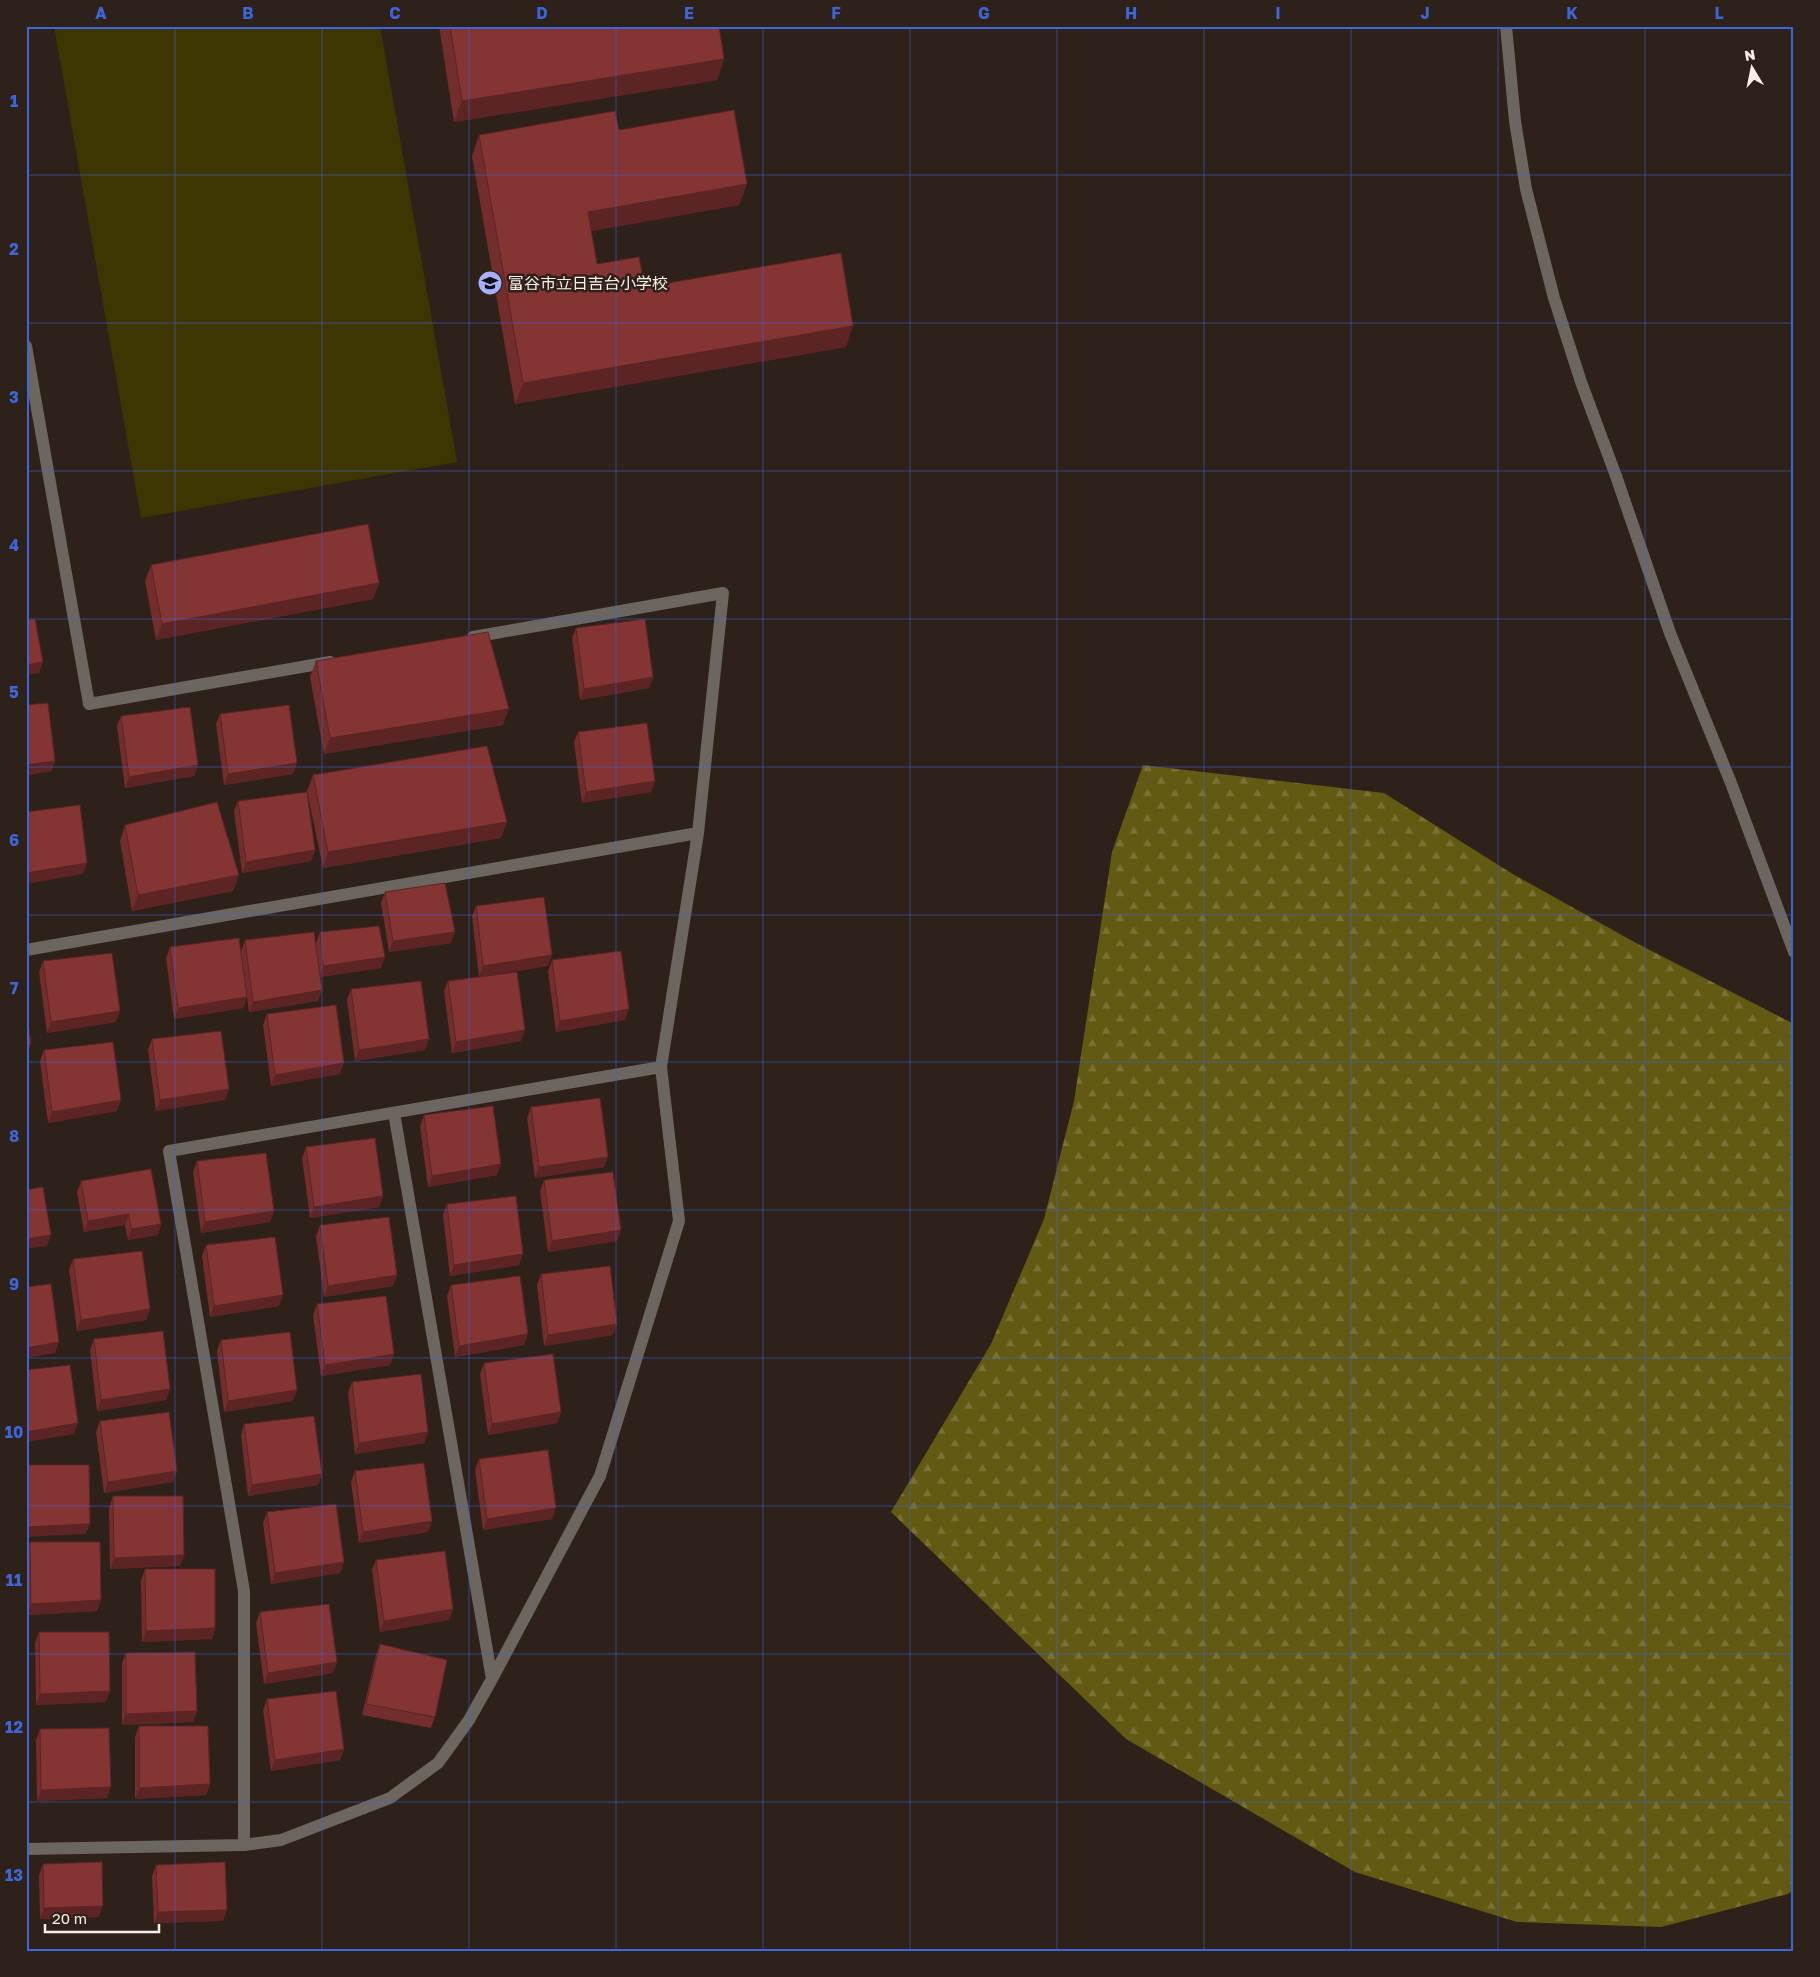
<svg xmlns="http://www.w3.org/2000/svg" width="1820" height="1977" font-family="'Golos Text','Noto Sans JP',sans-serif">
  <defs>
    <pattern id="forest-firs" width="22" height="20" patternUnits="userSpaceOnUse" patternTransform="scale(1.25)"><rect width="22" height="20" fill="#625912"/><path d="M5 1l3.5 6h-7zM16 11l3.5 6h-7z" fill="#797135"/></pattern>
  </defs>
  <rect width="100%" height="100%" fill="#2e211a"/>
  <path fill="url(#forest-firs)" d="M1143,765L1384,793L1511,873L1636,943L1794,1024V1889L1788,1894L1661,1927L1517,1922L1355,1872L1126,1739L891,1512L991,1344L1044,1219L1074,1101L1112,852Z"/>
  <path fill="#3d3603" d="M54,26H380L457,462L141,518Z"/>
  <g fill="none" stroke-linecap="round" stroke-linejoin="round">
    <path stroke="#6b6660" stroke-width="12" d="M1506,26L1515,121L1526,189L1554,298L1581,382L1616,476L1670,633L1731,783L1794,952
      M26,346L89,704L330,662
      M26,950L698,833
      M394,1113L492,1679
      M244,1845V1591L169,1151L661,1067
      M26,1849L244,1845L281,1840L390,1798L438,1763L469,1720L492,1679L600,1476L679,1221L661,1067L698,833L723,593L473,637"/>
  </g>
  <path fill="#722d2c" d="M439,26H719L724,59L717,80L454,122Z
    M619,130L747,184L739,205L591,231L597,264L645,287L846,347L515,404L472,156L479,135Z
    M151,565L379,583L373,599L156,640L145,581Z
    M576,628L653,677L649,688L580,700L572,638Z
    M316,661L503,725L324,754L310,677Z
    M220,714L293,774L224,785L216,724Z
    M121,716L198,765L194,776L125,788L117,726Z
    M578,732L655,781L651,792L582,803L574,742Z
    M313,775L501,838L323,868L307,791Z
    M238,801L315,850L311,861L242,873L234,811Z
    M125,825L239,875L233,891L132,911L120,841Z
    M385,892L451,943L389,952L381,903Z
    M476,906L548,966L481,977L521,1041L452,1053L444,991L448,981L479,977L472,916Z
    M320,932L381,968L320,977L322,990L318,1001L249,1012L247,997L243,1008L174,1019L166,958L170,947L241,951L245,940L316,943Z
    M552,960L625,1020L556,1032L548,971Z
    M43,961L116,1022L47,1033L39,972Z
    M351,989L425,1050L355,1061L347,1000Z
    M267,1014L340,1074L271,1086L263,1025Z
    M152,1039L229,1089L225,1100L156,1111L148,1050Z
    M44,1050L117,1111L48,1123L40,1061Z
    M531,1107L604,1167L535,1178L527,1118Z
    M424,1115L497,1175L428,1187L420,1126Z
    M306,1147L383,1196L379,1207L310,1218L302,1158Z
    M197,1161L274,1211L270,1222L201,1233L193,1172Z
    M544,1180L617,1241L548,1252L540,1191Z
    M81,1181L161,1224L158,1235L128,1240L125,1225L84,1232L77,1192Z
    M447,1204L519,1265L450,1276L443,1215Z
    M320,1225L397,1275L393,1286L324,1297L316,1236Z
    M206,1245L279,1306L210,1317L202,1256Z
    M73,1259L150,1309L146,1320L77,1331L69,1270Z
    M541,1274L617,1324L613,1335L544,1346L537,1285Z
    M451,1285L524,1345L455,1357L447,1296Z
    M317,1304L394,1354L390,1365L321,1376L313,1315Z
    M94,1339L170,1389L166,1400L97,1411L90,1350Z
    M221,1340L293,1401L224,1412L217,1351Z
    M484,1363L561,1412L557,1423L488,1435L480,1374Z
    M352,1382L428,1432L424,1443L355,1454L348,1393Z
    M100,1421L177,1471L173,1482L104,1493L96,1432Z
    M244,1424L322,1474L318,1485L248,1496L241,1435Z
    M479,1459L556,1508L552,1519L483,1530L475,1470Z
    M355,1471L432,1521L428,1532L359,1543L351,1482Z
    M113,1496L184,1555L180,1566L110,1569L109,1507Z
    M267,1512L344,1562L340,1573L271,1584L263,1523Z
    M30,1542L101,1600L97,1611L27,1615L26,1552Z
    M376,1560L453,1609L449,1620L380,1632L372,1570Z
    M145,1569L215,1628L212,1639L142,1642L141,1580Z
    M260,1612L337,1662L333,1673L264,1684L256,1623Z
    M39,1632L106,1702L36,1705L35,1643Z
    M380,1644L435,1717L431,1728L362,1715L376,1655Z
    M126,1653L197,1711L193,1722L122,1725V1663Z
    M267,1699L344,1749L340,1760L271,1771L263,1710Z
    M139,1726L210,1784L206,1795L135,1799V1737Z
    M40,1729L107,1798L37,1801L36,1740Z
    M43,1864L99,1917L40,1919L39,1875Z
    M156,1865L223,1921L154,1923L152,1876Z"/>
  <path fill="#5c2424" d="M724,59L717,80L454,122L462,101Z
    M747,184L739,205L580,233L588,212Z
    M853,326L846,347L515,404L523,383Z
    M379,583L373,599L156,640L162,624Z
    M43,662L39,673L26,675V665Z
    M653,677L649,688L580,700L584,689Z
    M509,709L503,725L324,754L330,738Z
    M55,761L52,771L26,776V765Z
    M297,763L293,774L224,785L228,774Z
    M198,765L194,776L125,788L129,777Z
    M655,781L651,792L582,803L586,792Z
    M507,822L501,838L323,868L328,852Z
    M315,850L311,861L242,873L246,862Z
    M87,863L83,874L26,884V873Z
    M239,875L233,891L132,911L138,895Z
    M455,932L451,943L389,952L393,941Z
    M552,955L548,966L479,977L483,966Z
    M385,957L381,968L319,977L323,966Z
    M322,990L318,1001L249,1012L253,1002Z
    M247,997L243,1008L174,1019L178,1008Z
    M629,1009L625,1020L556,1032L560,1021Z
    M120,1011L116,1022L47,1033L51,1022Z
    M525,1030L521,1041L452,1053L456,1042Z
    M429,1039L425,1050L355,1061L359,1050Z
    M31,1044L27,1055H26V1045Z
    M344,1063L340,1074L271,1086L275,1075Z
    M229,1089L225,1100L156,1111L160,1100Z
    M121,1100L117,1111L48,1123L52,1112Z
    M608,1157L604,1167L535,1178L539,1167Z
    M501,1164L497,1175L428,1187L432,1176Z
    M383,1196L379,1207L310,1218L314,1207Z
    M274,1211L270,1222L201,1233L205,1222Z
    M129,1214L125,1225L84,1232L88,1221Z
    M161,1224L158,1235L128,1240L131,1229Z
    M621,1230L617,1241L548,1252L552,1241Z
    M51,1235L47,1246L26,1249V1239Z
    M523,1254L519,1265L450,1276L454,1265Z
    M397,1275L393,1286L324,1297L328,1286Z
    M283,1295L279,1306L210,1317L214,1306Z
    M150,1309L146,1320L77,1331L81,1320Z
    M617,1324L613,1335L544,1346L548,1335Z
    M528,1334L524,1345L455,1357L459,1346Z
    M59,1342L55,1353L26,1358V1348Z
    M394,1354L390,1365L321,1376L325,1365Z
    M170,1389L166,1400L97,1411L101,1400Z
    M297,1390L293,1401L224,1412L228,1401Z
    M561,1412L557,1423L488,1435L492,1424Z
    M78,1423L74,1434L26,1442V1432Z
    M428,1432L424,1443L355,1454L359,1443Z
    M177,1471L173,1482L104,1493L108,1482Z
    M322,1474L318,1485L248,1496L252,1485Z
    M556,1508L552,1519L483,1530L487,1519Z
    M432,1521L428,1532L359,1543L363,1532Z
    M90,1524L86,1534L26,1537V1527Z
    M184,1555L180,1566L110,1569L114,1558Z
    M344,1562L340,1573L271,1584L275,1573Z
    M101,1600L97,1611L27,1615L31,1604Z
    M453,1609L449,1620L380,1632L384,1621Z
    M215,1628L212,1639L142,1642L146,1631Z
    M337,1662L333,1673L264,1684L268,1673Z
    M110,1691L106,1702L36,1705L40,1694Z
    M197,1711L193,1722L122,1725L126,1714Z
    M344,1749L340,1760L271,1771L275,1760Z
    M210,1784L206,1795L135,1799L139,1788Z
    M111,1787L107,1798L37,1801L41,1790Z
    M103,1906L99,1917L40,1919L44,1908Z
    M227,1910L223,1921L154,1923L158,1912Z"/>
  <path fill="#843433" stroke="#5c2424" d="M450,26H719L724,59L462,101Z
    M734,110L747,184L588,212L597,264L639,257L645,287L841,253L853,326L523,383L479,135L615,111L619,130Z
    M368,524L379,583L162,624L151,565Z
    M35,619L43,662L26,665V620Z
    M645,619L653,677L584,689L576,628Z
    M488,632L509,709L330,738L316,661Z
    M48,703L55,761L26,765V705Z
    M289,705L297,763L228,774L220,714Z
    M190,707L198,765L129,777L121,716Z
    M647,723L655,781L586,792L578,732Z
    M487,746L507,822L328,852L313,775Z
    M307,792L315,850L246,862L238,801Z
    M217,802L239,875L138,895L125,825Z
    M80,805L87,863L26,873V812Z
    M445,883L455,932L393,941L385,892Z
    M544,897L552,955L483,966L476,906Z
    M379,926L385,957L323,966L320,932Z
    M314,932L322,990L253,1002L245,940Z
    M239,938L247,997L178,1008L170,947Z
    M621,951L629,1009L560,1021L552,960Z
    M112,953L120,1011L51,1022L43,961Z
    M517,972L525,1030L456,1042L448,981Z
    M421,981L429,1039L359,1050L351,989Z
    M336,1005L344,1063L275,1075L267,1014Z
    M26,1009L31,1044L26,1045Z
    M221,1031L229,1089L160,1100L152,1039Z
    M113,1042L121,1100L52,1112L44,1050Z
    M600,1098L608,1157L539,1167L531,1107Z
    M493,1106L501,1164L432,1176L424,1115Z
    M375,1138L383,1196L314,1207L306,1147Z
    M266,1153L274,1211L205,1222L197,1161Z
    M151,1169L161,1224L131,1229L129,1214L88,1221L81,1181Z
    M613,1172L621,1230L552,1241L544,1180Z
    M43,1187L51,1235L26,1239V1190Z
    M516,1196L523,1254L454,1265L447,1204Z
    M389,1217L397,1275L328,1286L320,1225Z
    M275,1237L283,1295L214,1306L206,1245Z
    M142,1251L150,1309L81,1320L73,1259Z
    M610,1266L617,1324L548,1335L541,1274Z
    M520,1276L528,1334L459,1346L451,1285Z
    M51,1284L59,1342L26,1348V1287Z
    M386,1296L394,1354L325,1365L317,1304Z
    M163,1331L170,1389L101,1400L94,1339Z
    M290,1332L297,1390L228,1401L221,1340Z
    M553,1354L561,1412L492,1424L484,1363Z
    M70,1365L78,1423L26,1432V1370Z
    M421,1374L428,1432L359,1443L352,1382Z
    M169,1412L177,1471L108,1482L100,1421Z
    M314,1416L322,1474L252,1485L244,1424Z
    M548,1450L556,1508L487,1519L479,1459Z
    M424,1463L432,1521L363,1532L355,1471Z
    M26,1465H89L90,1524L26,1527Z
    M113,1496H183L184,1555L114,1558Z
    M336,1504L344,1562L275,1573L267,1512Z
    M30,1542H100L101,1600L31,1604Z
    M445,1551L453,1609L384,1621L376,1560Z
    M145,1569H215V1628L146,1631Z
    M329,1604L337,1662L268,1673L260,1612Z
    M39,1632H109L110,1691L40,1694Z
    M380,1644L447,1660L435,1717L366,1704Z
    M195,1652L197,1711L126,1714V1653Z
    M336,1691L344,1749L275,1760L267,1699Z
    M139,1726H208L210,1784L139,1788Z
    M109,1728L111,1787L41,1790L40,1729Z
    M102,1862L103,1906L44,1908L43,1864Z
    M225,1862L227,1910L158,1912L156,1865Z"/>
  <path fill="none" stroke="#3e66db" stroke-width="1" stroke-opacity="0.55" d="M175,26V1951M322,26V1951M469,26V1951M616,26V1951M763,26V1951M910,26V1951M1057,26V1951M1204,26V1951M1351,26V1951M1498,26V1951M1645,26V1951M26,175H1794M26,323H1794M26,471H1794M26,619H1794M26,767H1794M26,915H1794M26,1062H1794M26,1210H1794M26,1358H1794M26,1506H1794M26,1654H1794M26,1802H1794"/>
  <defs>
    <symbol id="school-disc" viewBox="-11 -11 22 22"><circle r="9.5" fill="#a8b0fc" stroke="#2e211a"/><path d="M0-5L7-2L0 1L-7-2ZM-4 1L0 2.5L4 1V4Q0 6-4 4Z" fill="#111"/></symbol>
  </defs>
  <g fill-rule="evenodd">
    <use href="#school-disc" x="476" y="269" width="28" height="28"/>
  </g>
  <g text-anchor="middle" stroke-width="5" stroke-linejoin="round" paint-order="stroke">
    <g font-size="16" fill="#f9f0eb" stroke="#2e211a" text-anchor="start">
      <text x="508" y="289">富谷市立日吉台小学校</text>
    </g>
  </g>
  <rect width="1820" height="1977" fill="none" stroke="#2e211a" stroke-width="55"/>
  <g transform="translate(1752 68) rotate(350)" stroke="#2e211a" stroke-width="4" paint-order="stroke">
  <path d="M0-4L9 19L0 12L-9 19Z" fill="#f9f0eb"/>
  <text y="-8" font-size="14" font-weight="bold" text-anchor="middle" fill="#f9f0eb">N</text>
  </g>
  <path d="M45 1924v8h114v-8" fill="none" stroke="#f9f0eb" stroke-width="2.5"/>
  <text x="52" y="1924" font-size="15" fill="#f9f0eb" stroke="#2e211a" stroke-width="4" paint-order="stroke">20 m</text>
  <rect x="28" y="28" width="1764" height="1922" fill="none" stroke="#3e66db" stroke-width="2"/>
  <g font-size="16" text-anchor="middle" font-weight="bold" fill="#3e66db">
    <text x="101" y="19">A</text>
    <text x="248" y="19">B</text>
    <text x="395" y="19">C</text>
    <text x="542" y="19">D</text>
    <text x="689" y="19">E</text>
    <text x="836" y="19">F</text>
    <text x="984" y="19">G</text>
    <text x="1131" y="19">H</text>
    <text x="1278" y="19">I</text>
    <text x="1425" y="19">J</text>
    <text x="1572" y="19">K</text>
    <text x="1719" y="19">L</text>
    <text x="14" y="107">1</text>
    <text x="14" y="255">2</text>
    <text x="14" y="403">3</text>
    <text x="14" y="551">4</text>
    <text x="14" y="698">5</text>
    <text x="14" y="846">6</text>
    <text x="14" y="994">7</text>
    <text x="14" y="1142">8</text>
    <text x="14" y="1290">9</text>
    <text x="14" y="1438">10</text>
    <text x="14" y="1586">11</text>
    <text x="14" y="1733">12</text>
    <text x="14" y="1881">13</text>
  </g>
</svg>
